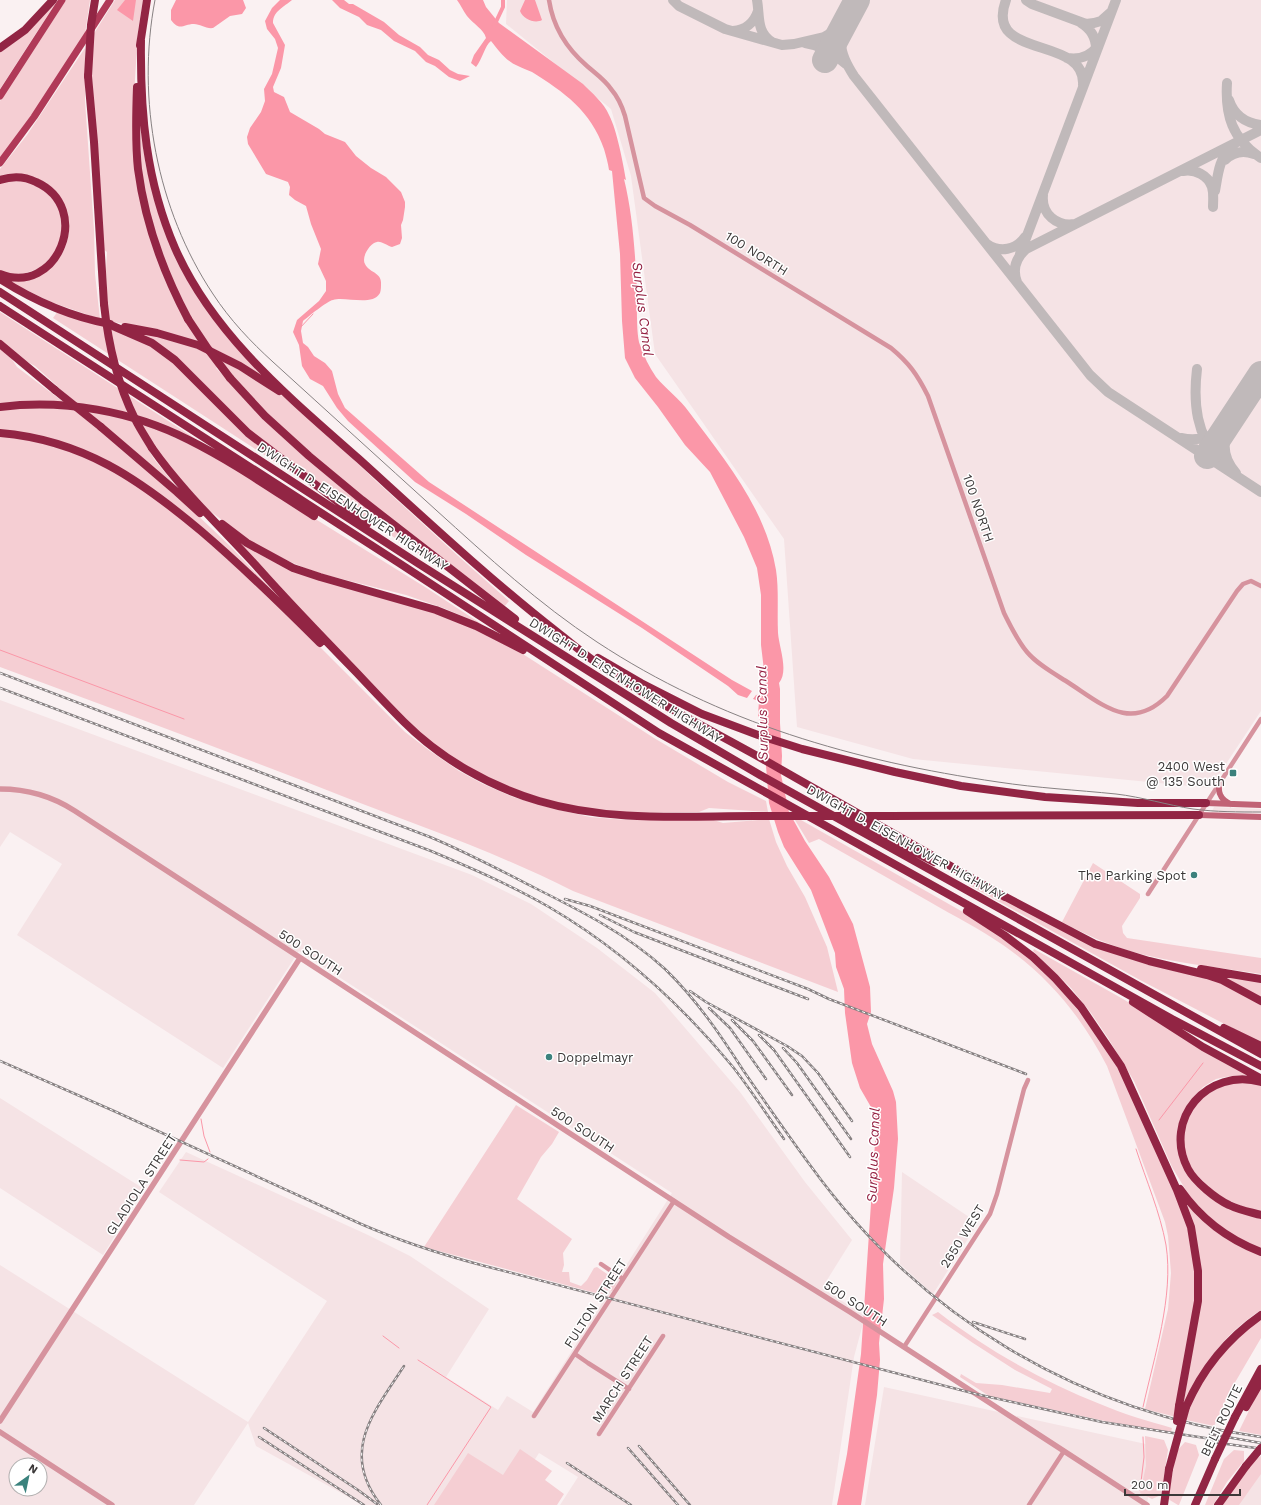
<svg xmlns="http://www.w3.org/2000/svg" width="1261" height="1505" font-family="'Work Sans',sans-serif">
  <rect width="100%" height="100%" fill="#faf1f2"/>
  <path fill="#f5e3e5" fill-rule="evenodd" d="M507,0H1261V711L1210,788L913,759L797,727L784,539L655,354L631,176L611,109L506,24Z
    M0,700L472,875L531,904L597,948L655,993L740,1092L805,1182L852,1240L822,1288L865,1316L854,1357L832,1505H560L578,1477L539,1453L518,1486L438,1505H363L256,1446L248,1423L194,1505H0V1265L248,1422L327,1301L159,1192L186,1152L368,1235L410,1256L489,1309L446,1377L498,1410L507,1396L533,1412L672,1193L299,951L223,1068L17,935L62,864L10,832L0,847ZM16,1465H40V1489H16Z
    M1214,807L1261,809V814L1211,813Z
    M0,1098L144,1189L103,1255L0,1188Z
    M902,1172L978,1223L933,1294L900,1264Z
    M884,1387L1155,1446L1147,1505H865Z
    M1261,1467V1505H1230Z"/>
  <path fill="#f5ced3" d="M66,0H90L85,34L34,112L0,158V101Z
    M115,0H143L138,31L133,111L143,209L201,345L146,328L108,321L106,270L107,252L103,249L91,65L93,35Z
    M53,3L55,4L0,89V50Z
    M85,48V101L94,230L95,274L100,319L51,302L4,279H10C21,275 44,270 53,265C56,263 59,258 61,255C77,231 68,195 42,181C29,174 14,177 0,177V169L27,135Z
    M140,121L145,162L150,181L179,261L261,373V375L211,349L182,302L155,237L141,172Z
    M17,179L42,187L59,207L64,227L58,250L40,268L20,275L0,272V182Z
    M58,311L122,332L162,351L306,482L53,318Z
    M0,312L213,450L175,430L77,404L35,366L22,359L0,341Z
    M136,331C185,340 231,359 272,388C309,415 343,449 376,481C420,521 464,562 509,601L504,607C443,562 383,516 326,467C289,435 253,402 222,364L216,368L263,417L300,450L387,524L439,564L437,566C393,537 351,508 310,477C290,462 270,448 252,432C213,398 184,352 135,332Z
    M0,349L11,358L17,367L66,404L0,405Z
    M31,407L74,410L105,434L190,508L231,547L297,616L260,581L107,461L0,431V410Z
    M84,410L131,420L154,459L175,485Z
    M141,424L154,428L209,453L425,587L483,625L446,609L406,595L322,574L305,568L286,560L251,542L210,511L167,465Z
    M0,435L28,439L72,451L122,474L178,515L277,604L405,732L430,751L459,771L483,784L513,797L551,808L590,817L627,820L710,819L723,823L769,819L776,842L787,866L805,897L827,947L838,992L573,891C500,854 423,827 347,798C232,753 116,710 0,667Z
    M229,534L265,557L288,568L392,598L463,623L515,649L654,738L728,782L766,801L768,812L709,808L699,812C668,812 638,814 608,811C544,805 482,781 432,743C422,735 414,727 405,719Z
    M795,820H801L984,924C1042,963 1087,1013 1121,1074L1181,1204L1188,1225L1195,1257V1307L1176,1417L1145,1409L1168,1309L1171,1273L1168,1236L1165,1222L1107,1066C1082,1017 1048,976 1003,945C980,929 954,916 930,902C893,881 856,860 819,839L809,843Z
    M1093,863L1140,894V898L1122,926L1123,933L1127,938L1261,958V974C1218,967 1172,963 1130,951C1107,944 1084,934 1062,922Z
    M970,883L1008,901L1063,931L1206,976L1261,1003V1043L1140,980L969,885Z
    M1034,949L1123,999L1207,1051L1254,1076L1244,1075L1225,1077L1216,1079L1203,1087L1192,1099L1182,1115L1177,1145L1203,1190L1261,1216V1250L1220,1228L1190,1197L1172,1167L1134,1081L1108,1038L1091,1013L1071,988L1033,951Z
    M1215,972L1261,980V998Z
    M1248,1080L1261,1084V1211L1248,1209L1217,1195L1192,1170L1183,1145L1186,1117L1210,1088Z
    M516,1105L559,1132L552,1144L541,1157L517,1199L572,1239L563,1253L564,1265L562,1272H569L570,1282L581,1286L587,1280L594,1268L597,1267L617,1281L613,1291L608,1290L603,1295L424,1247Z
    M1189,1205L1261,1255V1310C1222,1335 1203,1366 1183,1407L1199,1311L1186,1206Z
    M938,1312C987,1350 1043,1381 1100,1404C1123,1414 1148,1421 1172,1428L1171,1432L1114,1423L989,1396L960,1377L961,1374L976,1383L1002,1385L1050,1393L1052,1389L1015,1370L973,1343L932,1315Z
    M1261,1317V1338L1230,1391L1214,1426L1186,1420C1191,1400 1204,1373 1218,1357C1231,1343 1247,1330 1261,1317Z
    M1261,1386V1435L1239,1431Z
    M1145,1436L1164,1440L1168,1450L1161,1495L1152,1499L1140,1493L1146,1466Z
    M1185,1442L1196,1445L1199,1455L1179,1505H1178L1168,1499L1176,1452Z
    M520,1449L552,1471L545,1480L564,1494L557,1505H434L468,1453L503,1475Z
    M1234,1450L1244,1451V1461L1227,1482L1213,1505H1205L1224,1459Z
    M1261,1456V1474L1239,1505H1222L1254,1460Z"/>
  <path fill="#fb97a8" d="M125,0H136L133,21L117,10Z
    M176,0H243L246,8L242,14L230,16L213,28C206,29 200,24 194,24C183,24 180,32 171,20V10Z
    M280,0H292C284,7 273,11 273,23L285,45L281,68L273,87L274,92L284,97L290,112L319,129L325,134L345,142L356,156L371,168L386,177L401,192L405,202V207L403,220L401,225L402,238L400,244L392,247C387,246 382,241 377,242C370,243 361,257 365,264C369,273 382,272 381,284C381,287 381,290 380,293C372,307 345,296 333,300C327,301 308,317 303,321L301,331L303,343L308,347L314,356L325,363L332,371L338,394L345,408L429,482L732,680L752,691L747,698L738,695L728,686L642,628L526,555L466,514L415,482L348,421L337,408L323,386L310,379L302,366L299,345L293,332L297,320L319,301L326,291V281L318,264L321,249L311,224L306,206L295,200L289,195L290,187L288,182L266,174L248,144L247,137L250,128L261,112L265,101L264,89L272,74L278,48L275,39L267,29L265,21L272,8Z
    M332,0H344L349,4H353L384,22L399,35L420,47L428,55L439,60L450,70L458,74L470,76L460,81L449,77L435,66L426,62L415,51L394,41L381,30L367,25L359,17L340,8Z
    M457,0H483L486,7L499,23L583,84C592,93 604,103 609,115C617,130 623,163 626,180L624,179C633,216 635,253 637,290C637,302 636,336 640,345C644,356 649,367 656,377C666,389 680,399 689,412C725,460 766,509 776,570C779,590 777,612 778,633C779,647 789,671 779,683L780,689V723L782,756L781,775L789,812L805,841L829,877L853,924L870,987L871,1012L867,1024L872,1044L893,1091L896,1102L898,1139L896,1163L894,1188L883,1264L884,1299L879,1343L880,1360L877,1395L861,1505H837L847,1454L861,1354L876,1128L875,1114L860,1088L852,1063L845,1013L844,989L836,967L835,953L811,890L784,847L778,832L769,803L763,729L758,715L759,701L753,699L756,695L763,694L766,687L761,645V595L757,568L744,537L710,472L685,445L658,407L635,378L625,358L622,321L620,254L612,171L609,170C608,163 606,156 604,149C591,111 564,92 532,72C527,70 522,68 518,66C507,62 498,50 491,41C485,45 482,60 476,67L471,63L474,55L486,38C484,29 473,24 467,16C463,11 461,5 457,0Z
    M525,0H535L542,20C535,24 523,19 520,11Z"/>
  <g fill="none" stroke-linecap="round" stroke-linejoin="round">
    <path stroke="#fb97a8" stroke-width="1" d="M300,328L313,314
      M0,650L184,719
      M201,1119L204,1136L210,1152
      M1159,1120L1203,1063
      M1136,1149C1146,1180 1160,1212 1166,1245C1174,1296 1154,1357 1143,1407
      M180,1160L204,1162L208,1159
      M383,1336L399,1348
      M418,1360L491,1407L427,1505
      M1140,1490L1144,1457L1143,1437"/>
    <path stroke="#fb97a8" stroke-width="4" d="M494,26L503,7V0"/>
    <path stroke="#c0b9ba" stroke-width="10" d="M673,0L679,6L725,29L782,45L794,44L824,37L836,30L844,21
      M757,0C760,16 756,32 772,42
      M1006,0C983,61 1086,34 1083,85
      M1026,0L1032,4L1086,24L1094,23L1101,21L1110,13
      M851,12C839,41 836,48 854,76L1090,375L1108,392L1261,492
      M1081,23C1091,29 1096,37 1096,49
      M733,31C745,30 754,23 758,11
      M805,43C820,45 835,54 846,64
      M1067,58C1079,60 1089,57 1097,47
      M1227,83C1225,115 1232,139 1261,158
      M1229,100C1234,115 1245,123 1261,125
      M1225,160C1233,152 1243,150 1254,154
      M1183,171C1195,169 1208,175 1212,187C1214,194 1213,201 1213,207
      M1215,191C1218,174 1219,159 1231,147
      M1043,195C1041,214 1057,227 1075,224
      M987,244C1000,253 1016,250 1025,237
      M1020,254L1116,0
      M1017,282C1012,269 1016,258 1026,249L1261,130
      M1197,369C1193,403 1196,435 1220,461
      M1181,438C1199,442 1217,437 1229,421
      M1236,473C1217,452 1225,432 1237,411"/>
    <path stroke="#c0b9ba" stroke-width="26" d="M825,60L857,0
      M1207,456L1261,374"/>
    <path stroke="#d6939e" stroke-width="4.5" d="M549,0C553,27 566,48 587,66C595,73 605,80 611,89C618,97 622,106 625,116L644,198L655,206L690,225L891,348C909,363 917,374 928,396L1004,613C1011,627 1017,640 1027,652C1038,665 1055,674 1069,683C1103,705 1131,732 1167,696L1237,591L1243,584L1251,581L1261,586
      M1148,894L1261,719
      M601,1264L623,1279
      M904,1347L990,1214L997,1194L1024,1089L1028,1080
      M575,1354L588,1363L629,1389
      M534,1416L674,1201
      M599,1434L663,1336
      M1029,1505L1064,1451"/>
    <path stroke="#d6939e" stroke-width="5.5" d="M0,789C27,789 52,796 75,811L729,1237L850,1312L1147,1505
      M0,1421L300,958
      M0,1432L112,1505"/>
    <path stroke="#c16275" stroke-width="6" d="M1220,781C1217,792 1220,799 1230,804
      M1206,803L1261,805
      M1199,815L1261,817"/>
    <path stroke="#b03a58" stroke-width="7" d="M0,96L62,0
      M0,163L34,117L110,0"/>
    <path stroke="#922544" stroke-width="8" d="M141,40C140,113 146,181 175,248C213,335 290,398 359,459C424,518 488,578 557,632C571,643 584,654 598,664C649,699 705,727 759,757C841,804 923,850 1005,897
      M140,45L147,0
      M0,48L25,30L53,0
      M88,76L94,142L104,304
      M137,87C136,114 135,142 138,169C145,222 163,272 188,319
      M0,180C12,176 24,176 36,182C94,208 57,297 0,274
      M0,279C33,300 72,317 110,324
      M0,292L419,564L671,723L760,775L1261,1054
      M0,306L399,563L659,733L1172,1019L1261,1066
      M106,323L152,343L175,360L248,433L367,524
      M125,327L157,333L198,345L240,366L279,391
      M0,344L55,390
      M230,378L265,416L309,456L362,500L515,619
      M0,407C64,399 132,411 189,440C233,462 273,490 314,516
      M101,427L177,492L200,513
      M0,433C83,440 139,479 201,531C242,566 281,604 320,643
      M152,448C183,492 223,529 259,569C291,605 324,639 357,673C372,689 388,706 404,722C441,759 489,786 539,801C609,822 683,816 755,816
      M222,524L247,543L293,568L320,577L436,610L476,626L523,650
      M598,658L641,683L702,714L758,735L802,749L895,772L961,786L1045,797L1138,803H1206
      M843,815L934,862
      M890,816L1199,815
      M1000,894L1095,944L1149,961L1207,975L1222,980L1261,1001
      M967,911L1004,935L1033,957L1055,978L1081,1007L1121,1066L1177,1190L1191,1227L1198,1271V1301L1179,1406
      M1201,969L1261,979
      M1133,1002L1203,1047L1260,1078
      M1224,1028L1261,1046
      M1261,1082C1208,1067 1162,1119 1188,1169C1195,1182 1216,1199 1229,1205C1239,1210 1250,1212 1261,1215
      M1180,1189C1200,1218 1227,1239 1261,1252
      M1186,1407C1202,1370 1228,1338 1261,1315
      M1246,1407L1261,1381
      M1235,1417L1261,1369
      M1164,1505L1169,1469
      M1195,1505L1215,1459
      M1218,1505L1246,1466"/>
    <path stroke="#878182" stroke-width="1" d="M155,0C136,99 157,210 213,294C230,320 251,342 273,362C328,412 382,461 436,510C488,557 539,604 597,642C720,723 854,761 998,782C1037,788 1077,790 1116,794C1142,797 1167,805 1193,809C1216,812 1238,812 1261,812"/>
    <defs>
      <path id="rail" d="M0,673L430,837C466,852 500,870 535,888C581,911 627,934 665,969C696,999 720,1034 743,1070C765,1102 787,1134 810,1165C919,1316 1077,1411 1261,1437
        M0,688L431,851C471,868 511,885 549,907C619,948 681,1004 733,1067C751,1090 767,1115 784,1139
        M565,899L590,906L808,989L829,999L1026,1074
        M600,915L634,932L808,999
        M690,991L706,1002L787,1046L802,1056L818,1073L852,1121
        M709,1008L730,1028L766,1079
        M732,1020L753,1041L792,1095
        M759,1035L774,1050L850,1157
        M783,1048L797,1063L851,1139
        M0,1061L114,1111L361,1224C400,1241 440,1254 481,1265L976,1394L1102,1422L1218,1440
        M973,1322L1025,1339
        M264,1428L358,1490L377,1504
        M1210,1434L1261,1443
        M259,1437L364,1505
        M1212,1442L1256,1448
        M639,1446L690,1505
        M628,1448L678,1505
        M567,1463L631,1505
        M381,1505C339,1452 374,1412 404,1366"/>
    </defs>
    <use href="#rail" stroke="#878182" stroke-width="2.5"/>
    <use href="#rail" stroke="#fff" stroke-width="1" stroke-dasharray="3" stroke-linecap="butt"/>
    <path stroke="#922544" stroke-width="8" d="M88,76L91,25L95,0
      M104,304C108,343 117,383 135,419C140,429 146,438 152,448
      M188,319L208,349L230,378
      M55,390L101,427
      M755,816H890
      M1177,1421L1179,1406
      M1215,1459L1235,1417
      M1246,1466L1261,1448
      M1169,1469L1186,1407"/>
  </g>
  <g fill="#3b827d" stroke="#fff" stroke-width="1.5">
    <rect x="1229" y="769" width="8" height="8" rx="2"/>
    <circle cx="1194" cy="875" r="4"/>
    <circle cx="549" cy="1057" r="4"/>
  </g>
  <g text-anchor="middle" stroke-width="3" stroke-linejoin="round" paint-order="stroke">
    <g font-size="13" fill="#3b3838" stroke="#fff">
      <text transform="translate(757 253) rotate(32)" y="5">100 NORTH</text>
      <text transform="translate(353 506) rotate(33)" y="5">DWIGHT D. EISENHOWER HIGHWAY</text>
      <text transform="translate(979 508) rotate(71)" y="5">100 NORTH</text>
      <text transform="translate(626 680) rotate(32)" y="5">DWIGHT D. EISENHOWER HIGHWAY</text>
      <text transform="translate(906 842) rotate(29)" y="5">DWIGHT D. EISENHOWER HIGHWAY</text>
      <text transform="translate(311 952) rotate(33)" y="5">500 SOUTH</text>
      <text transform="translate(583 1129) rotate(33)" y="5">500 SOUTH</text>
      <text transform="translate(141 1184) rotate(-57)" y="5">GLADIOLA STREET</text>
      <text transform="translate(962 1236) rotate(-58)" y="5">2650 WEST</text>
      <text transform="translate(595 1303) rotate(-57)" y="5">FULTON STREET</text>
      <text transform="translate(856 1303) rotate(33)" y="5">500 SOUTH</text>
      <text transform="translate(622 1379) rotate(-57)" y="5">MARCH STREET</text>
      <text transform="translate(1221 1420) rotate(-64)" y="5">BELT ROUTE</text>
    </g>
    <g font-size="13" fill="#3b3838" stroke="#fff" text-anchor="end">
      <text x="1225" y="771">2400 West<tspan x="1225" dy="15">@ 135 South</tspan></text>
      <text x="1186" y="880">The Parking Spot</text>
      <text x="557" y="1062" text-anchor="start">Doppelmayr</text>
    </g>
    <g font-size="14" font-style="italic" fill="#942142" stroke="#fff">
      <text transform="translate(643 309) rotate(83)" y="5">Surplus Canal</text>
      <text transform="translate(762 713) rotate(-91)" y="5">Surplus Canal</text>
      <text transform="translate(873 1155) rotate(-88)" y="5">Surplus Canal</text>
    </g>
  </g>
  <g transform="translate(28 1477) rotate(33)"><circle r="19" fill="#ffffff" stroke="#b1afaf"/>
  <path d="M0-3L7 15L0 10L-7 15Z" fill="#3b827d"/>
  <text y="-6" font-size="11" font-weight="bold" text-anchor="middle" fill="#3b3838">N</text>
  </g>
  <path d="M1125 1489v6h115v-6" fill="none" stroke="#3b3838" stroke-width="2"/>
  <text x="1131" y="1489" font-size="12" fill="#3b3838" stroke="#ffffff" stroke-width="3" paint-order="stroke">200 m</text>
</svg>
